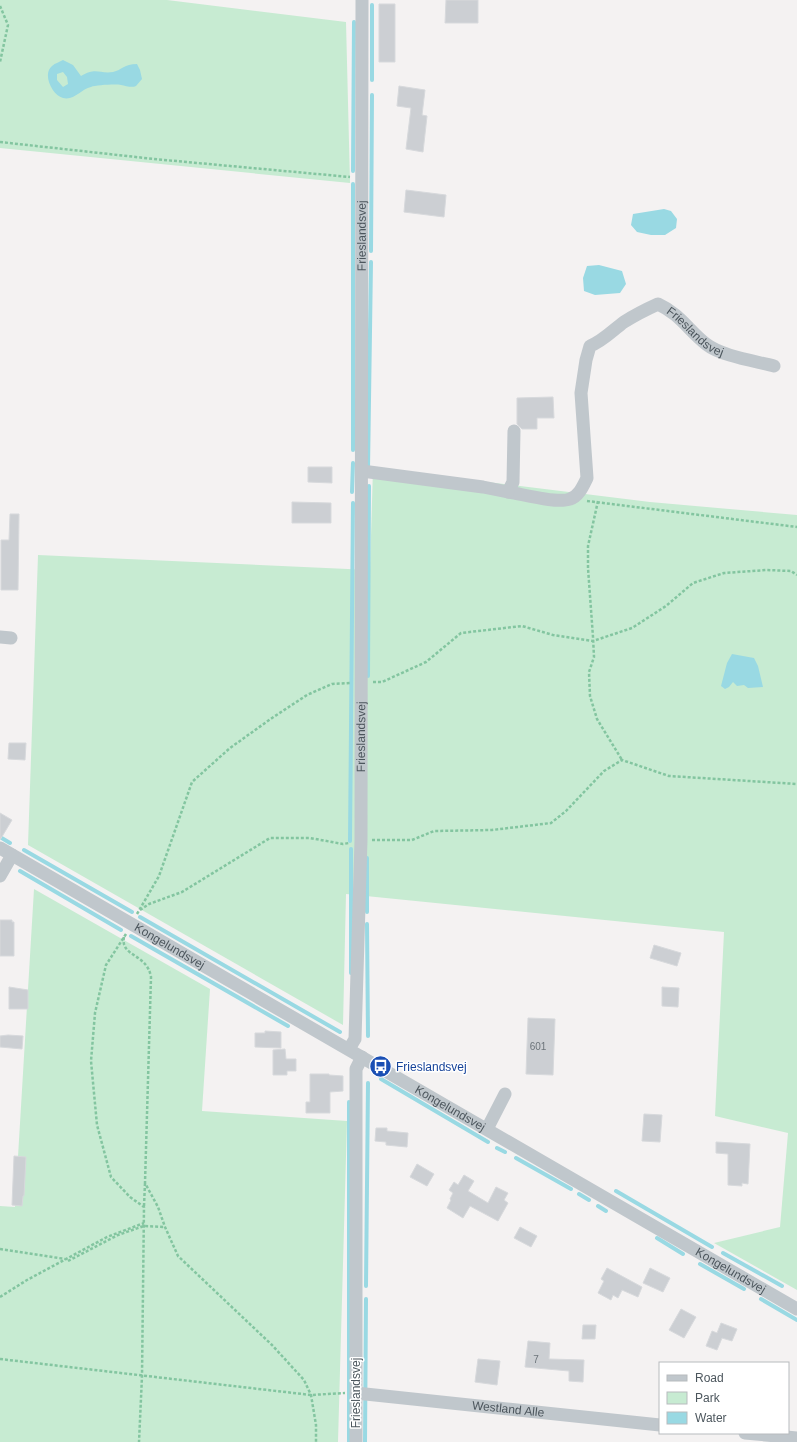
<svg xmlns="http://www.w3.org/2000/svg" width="797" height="1442" font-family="Arial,sans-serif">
  <rect width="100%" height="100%" fill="#f4f2f2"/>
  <path fill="#c7ebd2" d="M0,0H167L346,22L350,183L0,148Z
    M373,468L650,502L797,515V1290L714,1243L780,1227L788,1133L715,1116L724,932L346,894L343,1025L28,845L38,555L370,570Z
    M34,889L210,989L202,1111L347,1121L338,1442H0V1206L15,1207Z"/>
  <path fill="#99d9e3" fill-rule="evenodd" d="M63,60L73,65L81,76C96,67 99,74 113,72C122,70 124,64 137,64L140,70L142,79C140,81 138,84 136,86C132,88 126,86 121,85C116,84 96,85 91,87C81,89 74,101 63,98C52,95 42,74 52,66C55,63 60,62 63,60ZM63,72L67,77L68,84L63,87L57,80V74Z
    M664,209L671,211L677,219L676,228L665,235H651L637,232L631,225L633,214Z
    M599,265L622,271L626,284L620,293L595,295L584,291L583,278L587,266Z
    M732,654L754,658L758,666L763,687L748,688L744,685L737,686L733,682L729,687L725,689L721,686L727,663Z"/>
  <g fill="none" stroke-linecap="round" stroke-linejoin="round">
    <path stroke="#99d9e3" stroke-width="4" d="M372,80V5
      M353,171L354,22
      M371,251L372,95
      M353,450V184
      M368,469L371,262
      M352,492L353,463
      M368,676L369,486
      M0,837L10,843
      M350,841L353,503
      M24,850L132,912
      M20,871L121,930
      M367,912V858
      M140,917L340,1032
      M367,924L368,1036
      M131,936L288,1026
      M351,973V849
      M381,1079L488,1142
      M497,1148L505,1152
      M516,1158L571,1189
      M616,1191L712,1247
      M579,1194L589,1200
      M598,1206L606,1211
      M657,1238L683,1254
      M723,1253L782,1286
      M700,1264L744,1289
      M366,1286L368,1083
      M761,1299L797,1320
      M349,1442V1102
      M365,1442L366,1299"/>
  </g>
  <path fill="#cccfd3" stroke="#d7d9dc" d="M446,0H478V23H445Z
    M379,4H395V62H379Z
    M399,86L425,90L422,115L427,116L423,152L406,149L411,108L397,106Z
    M406,190L446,195L444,217L404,212Z
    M553,397L554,418H537V429H522L517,424V398Z
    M308,467H332V483L308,482Z
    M292,502L331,503V523H292Z
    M10,514H19L18,590H1V540H9Z
    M9,743H26L25,760L8,759Z
    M0,813L12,820L0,840Z
    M0,920H12V922H14V956H0Z
    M654,945L681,953L677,966L650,958Z
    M9,987L28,990V1009H9Z
    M662,987L679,988L678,1007L662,1006Z
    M528,1018L555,1019L553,1075L526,1074Z
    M265,1031L281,1032V1048L255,1047V1033H265Z
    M8,1035L23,1036L22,1049L0,1047V1036Z
    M285,1049L286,1059H296V1071H287V1075H273V1050Z
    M310,1074H329V1075L343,1076V1091L330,1092V1113H306V1102H310Z
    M644,1114L662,1115L660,1142L642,1141Z
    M376,1128H387V1131L408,1133L407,1147L386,1145V1142L375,1141Z
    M716,1142L750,1144L748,1184L742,1183V1186L728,1185V1154L716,1153Z
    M14,1156L26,1157L24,1196H23L22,1206L12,1205Z
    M417,1164L434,1174L427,1186L410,1177Z
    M464,1175L474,1181L468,1191L488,1203L496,1187L508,1193L504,1200L508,1203L498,1221L470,1206L463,1218L447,1208L451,1200L450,1199L453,1193L449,1190L454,1182L458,1185Z
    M520,1227L537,1236L531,1247L514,1238Z
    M607,1268L642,1287L638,1297L622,1290L618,1298L613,1295L611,1300L598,1293L604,1281L601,1279Z
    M650,1268L670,1278L663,1292L643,1283Z
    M681,1309L696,1317L684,1338L669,1330Z
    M721,1323L737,1329L732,1341L722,1338L717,1350L706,1346L712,1331L717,1333Z
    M583,1325H596L595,1339H582Z
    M528,1341L550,1343L549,1359L584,1360L583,1382L569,1381V1371L525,1367Z
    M478,1359L500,1361L497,1385L475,1382Z"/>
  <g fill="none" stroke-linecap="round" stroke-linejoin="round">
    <path stroke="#83c5a0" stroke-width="2.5" stroke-dasharray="3 2" stroke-linecap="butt" d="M0,6L8,25L0,62
      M0,142L154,159L350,177
      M587,501L797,527
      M598,501L588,546V568L593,637L594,657L589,672L590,696L597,719L622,760
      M373,682H382L426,662L461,633L522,626L553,635L593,641L632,628L666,606L693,583L724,573L767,570L791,571L797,575
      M372,840H412L434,831L492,830L551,823L566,811L604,771L622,760L669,776L797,784
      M140,910L149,904L182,892L270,838H310L343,844L349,843
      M137,914L159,876L192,782L230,748L272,718L307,695L332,684L350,683
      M126,934L106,965L95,1013L91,1061L97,1125L111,1177L130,1197L144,1207L142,1376L139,1442
      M124,937C120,957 147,953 151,977L145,1183L158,1207L165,1227L178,1256L272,1345L304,1380L311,1395L316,1425V1442
      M144,1206L145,1183
      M0,1249L65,1259
      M68,1261L118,1235L144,1226L165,1227
      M0,1297L27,1280L107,1237L144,1223
      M0,1359L311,1395L345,1393"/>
    <g stroke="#c0c7cc" stroke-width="13">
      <path id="s1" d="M514,431L513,482L508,492C522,494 557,504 570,499C579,496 583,486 587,478L581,393L586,360L590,346C603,341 613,330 624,322C635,315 647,309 658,304C680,314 689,331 706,344C721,356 755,361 774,366"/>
      <path d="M362,471L483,487L508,492"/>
      <path d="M0,637L11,638"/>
      <path id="s2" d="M0,848L797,1309"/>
      <path d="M0,876L12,855"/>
      <path id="s3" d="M349,1049L355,1039L361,840L362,0"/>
      <path d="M487,1129L505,1094"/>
      <path id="s4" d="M356,1393L660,1425"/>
      <path d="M745,1433L797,1438"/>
      <path d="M356,1442V1069L362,1057"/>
    </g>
  </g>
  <defs>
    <symbol id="bus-disc" viewBox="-11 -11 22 22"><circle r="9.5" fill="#1a4fb4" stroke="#fff"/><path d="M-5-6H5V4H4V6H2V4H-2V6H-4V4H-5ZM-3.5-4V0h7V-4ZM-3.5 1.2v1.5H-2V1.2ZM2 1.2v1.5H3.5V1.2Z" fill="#fff"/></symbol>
  </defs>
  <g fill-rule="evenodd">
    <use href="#bus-disc" x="368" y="1054" width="25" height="25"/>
  </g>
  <g text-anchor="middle" stroke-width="3" stroke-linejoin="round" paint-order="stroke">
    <g font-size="10" fill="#6c747a">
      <text x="538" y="1050">601</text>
      <text x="536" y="1363">7</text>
    </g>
    <g font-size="12" fill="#4c565d" stroke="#fff">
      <text dy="4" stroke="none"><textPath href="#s3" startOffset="815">Frieslandsvej</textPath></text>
      <text dy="4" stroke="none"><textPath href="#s1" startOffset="413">Frieslandsvej</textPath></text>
      <text dy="4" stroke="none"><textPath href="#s3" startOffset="314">Frieslandsvej</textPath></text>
      <text dy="4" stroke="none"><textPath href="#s2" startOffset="196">Kongelundsvej</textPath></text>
      <text dy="4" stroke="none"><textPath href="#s2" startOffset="520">Kongelundsvej</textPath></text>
      <text dy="4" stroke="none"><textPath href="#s2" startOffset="844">Kongelundsvej</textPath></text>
      <text transform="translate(356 1393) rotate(-90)" y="4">Frieslandsvej</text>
      <text dy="4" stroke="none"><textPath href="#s4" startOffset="153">Westland Alle</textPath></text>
    </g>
    <g font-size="12" fill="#164399" stroke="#fff" text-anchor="start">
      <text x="396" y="1071">Frieslandsvej</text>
    </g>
  </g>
  <rect x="659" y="1362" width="130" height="72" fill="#ffffff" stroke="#b7bbbe"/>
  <rect x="667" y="1375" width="20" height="6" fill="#c0c7cc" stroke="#b7bbbe"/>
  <text x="695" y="1382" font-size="12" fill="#4c565d">Road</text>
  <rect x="667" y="1392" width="20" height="12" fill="#c7ebd2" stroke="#b7bbbe"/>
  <text x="695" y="1402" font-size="12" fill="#4c565d">Park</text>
  <rect x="667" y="1412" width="20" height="12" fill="#99d9e3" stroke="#b7bbbe"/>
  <text x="695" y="1422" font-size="12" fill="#4c565d">Water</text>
</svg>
